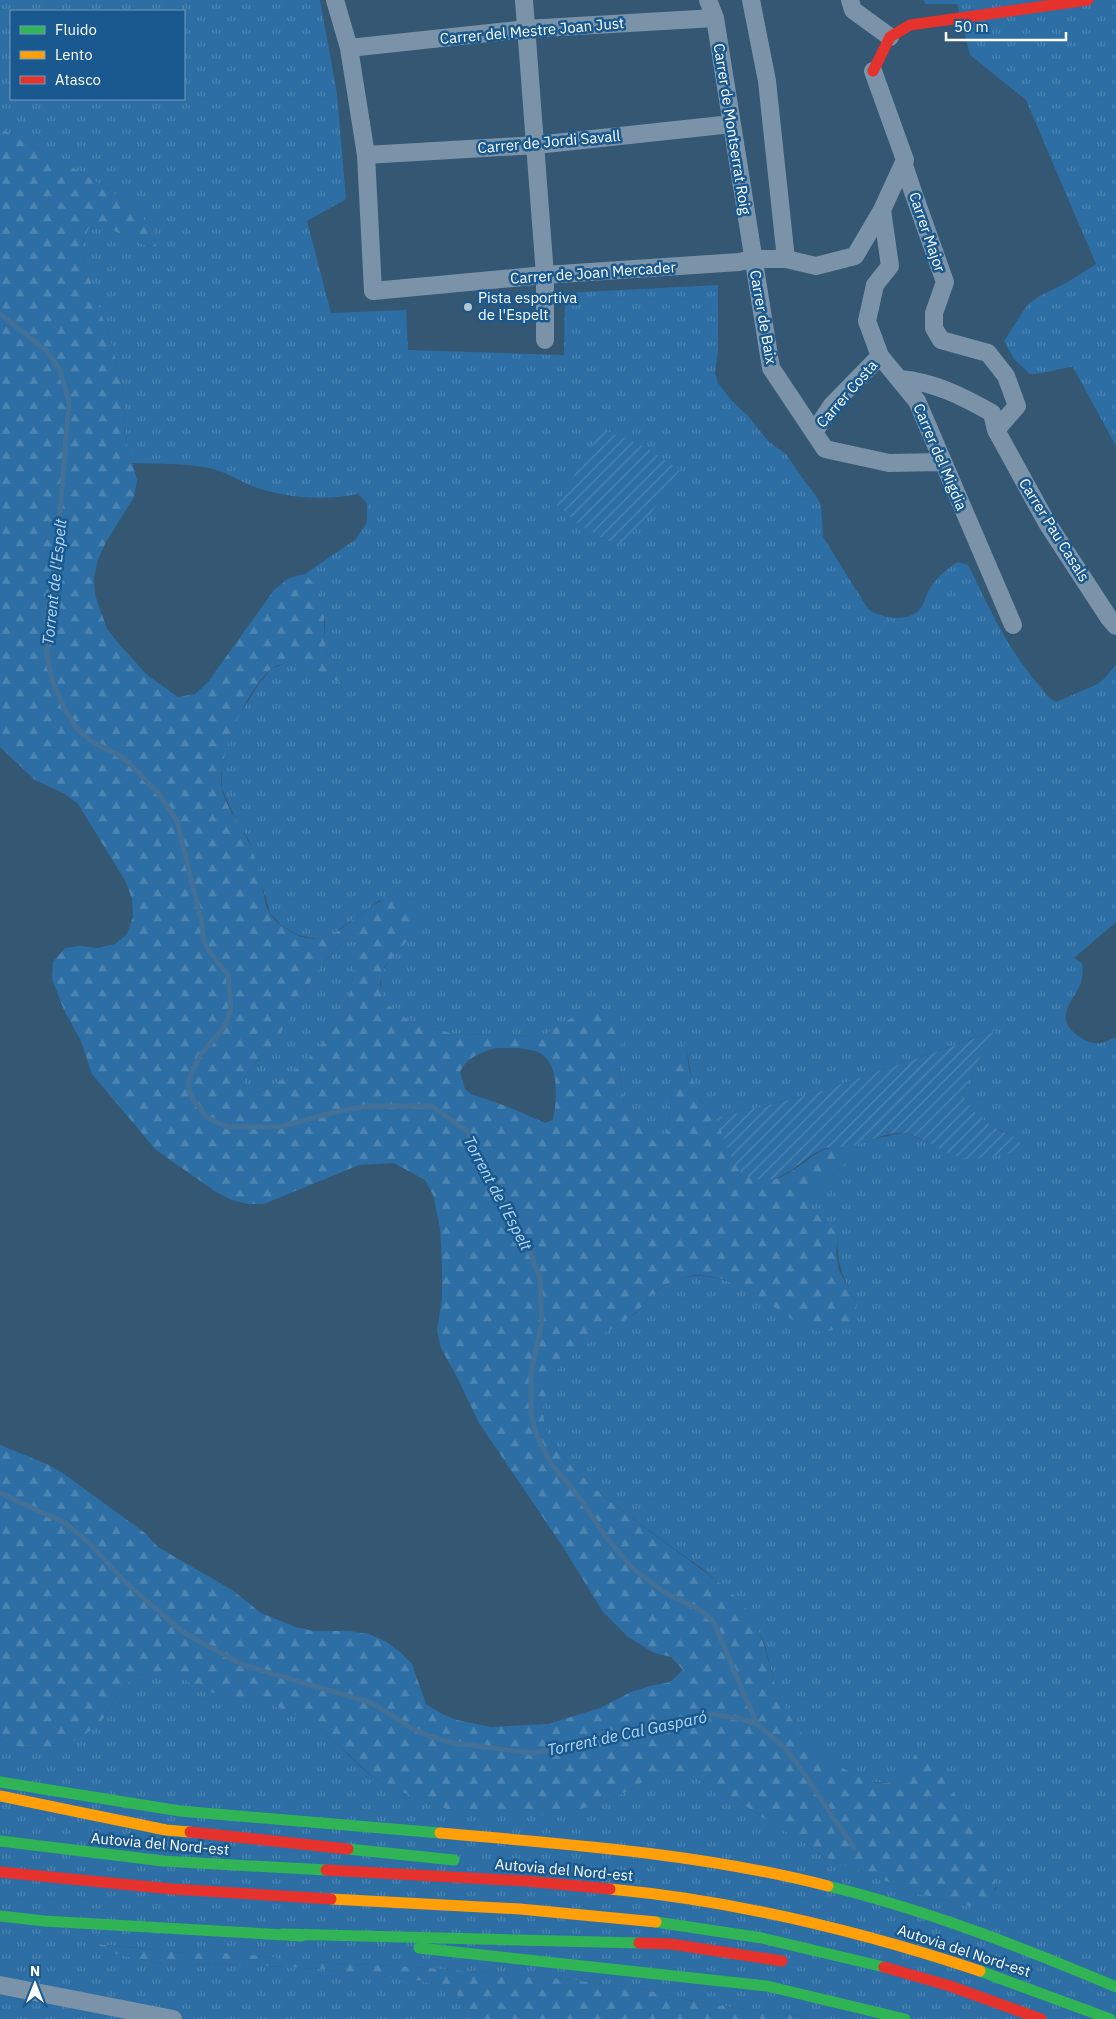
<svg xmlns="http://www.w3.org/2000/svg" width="1116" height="2019" font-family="'IBM Plex Sans',sans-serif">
  <defs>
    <pattern id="grass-tufts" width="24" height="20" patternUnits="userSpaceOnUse" patternTransform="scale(1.25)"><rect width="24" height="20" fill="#2d6fa5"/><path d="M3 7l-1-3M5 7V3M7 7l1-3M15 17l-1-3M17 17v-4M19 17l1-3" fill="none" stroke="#4c85b2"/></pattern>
    <pattern id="forest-firs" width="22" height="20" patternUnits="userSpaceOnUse" patternTransform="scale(1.25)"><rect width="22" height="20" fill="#2d6fa5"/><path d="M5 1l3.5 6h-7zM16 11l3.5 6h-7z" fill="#4c85b2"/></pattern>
    <pattern id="garden-furrows" width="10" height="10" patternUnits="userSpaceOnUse" patternTransform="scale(1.25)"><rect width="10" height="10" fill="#2d6fa5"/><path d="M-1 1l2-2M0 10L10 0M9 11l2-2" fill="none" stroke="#4c85b2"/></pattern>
  </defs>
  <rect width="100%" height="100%" fill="#345774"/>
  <path fill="url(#grass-tufts)" fill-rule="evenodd" d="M0,0H320L337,94L346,199L307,221L331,313L406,310L408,350L564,355L565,293L718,285V350L715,373L718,383L732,401L749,417L769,442L786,454L803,479L816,496L821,505L823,537L868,609C880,618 907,623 919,610C924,605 925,598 928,592C934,580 946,569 958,562L968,565C990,608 1005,646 1038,684C1044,691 1047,698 1056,702L1096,685L1104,679L1116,665V922L1074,958L1082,963C1083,970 1083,976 1081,983C1072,1003 1052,1019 1080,1037C1094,1047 1102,1044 1116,1037V2019H820L708,2004L635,1988L565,1979L416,1967L310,1962L236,1953H184L99,1944L111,1953L162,1964L250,1965L321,1969L422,1981L454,1990L463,2004L469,2019H0V1739L3,1742L20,1747L36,1748L103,1719L122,1688L136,1676L151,1672H169L213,1693L231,1698L264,1701L311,1722L326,1733L365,1771L379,1781L394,1789L458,1813L592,1806L624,1793L655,1775L672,1773L688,1775L720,1789L763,1818L807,1844L822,1856L916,1893L968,1906L996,1890C991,1840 957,1799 931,1758C920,1765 908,1776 896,1780C874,1789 846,1773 829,1760C799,1738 781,1709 772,1673C769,1661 767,1650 762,1638C752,1616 734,1598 717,1581C705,1569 689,1560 676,1550C641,1524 603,1499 573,1467C563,1456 551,1444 546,1430C538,1408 546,1382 561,1365C573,1351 603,1333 620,1322C625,1319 631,1317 636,1313C641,1309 644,1303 648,1299C661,1286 678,1276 696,1276C739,1275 768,1306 803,1325L857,1304C844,1278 835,1264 838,1234L812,1209V1191L855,1158L852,1146L873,1139L902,1133L911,1135L958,1157L978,1159L998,1155L1018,1153L1008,1133C988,1126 972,1114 963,1094L984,1048L995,1031L812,1094L716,1118C713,1110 705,1107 701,1101C690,1083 690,1062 685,1043L674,1077L668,1130L661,1145L646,1137L624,1104L619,1065L620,1049L571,1018L543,1036L454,1034L411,1022L382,1000C378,965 388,964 409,939L380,900L333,934L316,939L298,935L281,925L270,913L249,840L238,824L222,789V771L225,750L238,717L259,684L272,668L289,662L310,672L343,683L342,667L328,656L324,639L325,620L317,587L305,574L356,539L367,522V503L358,494C323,501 285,498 252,486C240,481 229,474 217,470C194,463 157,464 132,463L127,445L122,386L114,352L84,262L82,244L89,228L106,227L139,243L155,248L153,229L126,201L79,171L0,128ZM11,11H184V99H11Z
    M924,0H1116V446L1073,367C1058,368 1045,374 1030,374L1014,359L1004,341L1028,304L1038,297L1068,282L1096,264L1026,100L970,55L957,4H925Z
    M352,935L363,940C361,945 356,951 355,957C352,974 354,984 346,1002C332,1036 307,1065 275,1084C264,1090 257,1095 244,1090L243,1081L247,1074C260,1059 274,1045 284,1028C306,989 317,964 352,935Z"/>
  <path fill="url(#forest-firs)" fill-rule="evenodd" d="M0,128L79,171L126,201L153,229L156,248L139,243L106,227L89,228L82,244L84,262L114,352L122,386L127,445L137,480L134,497L106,542L98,559L94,578L95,595L107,629L119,644L147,675L178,697L195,694L208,682L274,590L289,578L305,574L317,587L324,604V639L328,656L342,667L343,683L310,672L289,662C283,664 275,665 271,669C247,690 216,756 222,789C227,811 245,829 252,850C255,859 259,869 261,879C263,890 264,902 269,912C274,922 286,929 295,934C337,956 364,894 397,899C402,900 409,904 414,906L418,924L409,939L385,966L380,983L382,1000L411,1022L454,1034L542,1036L586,1009H603L619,1015L624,1032L619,1065L624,1104L646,1137L661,1144L668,1130L676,1056L686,1043L689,1069L701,1102L714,1112L734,1162L746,1177C755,1177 773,1181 781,1177C808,1164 818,1143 852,1146L855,1158L812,1191V1209L838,1234L836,1252L839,1270L857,1304L853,1322C842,1327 832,1332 820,1331C803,1329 787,1316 774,1307C746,1288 710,1265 676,1280C665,1284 656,1291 648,1299C644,1303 641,1309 635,1313C614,1330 578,1345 561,1366C546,1382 539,1407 546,1429C550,1444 563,1456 573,1467C606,1502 648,1529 686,1558C705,1572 726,1586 742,1604C760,1626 765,1647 772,1674C784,1717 809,1752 850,1772C860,1777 875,1785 886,1783C906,1778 908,1774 914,1755L931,1758C950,1788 999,1853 995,1888C995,1894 989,1900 986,1905L968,1906L916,1893L822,1856L807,1844L763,1818L720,1789L688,1775L672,1773L655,1775L624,1793L592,1806L557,1815L458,1813L394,1789L379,1781L366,1771L326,1733L311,1722L264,1701L231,1698L213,1693L169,1672H151L136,1676L122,1688L103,1719L85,1735L70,1743L53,1747L36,1748L20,1747L3,1742L0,1739V1445L49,1465L64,1474L145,1533L158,1547L232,1590L261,1613L296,1627L313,1631H349L369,1634L385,1641L400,1652L412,1664L426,1704L442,1714L457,1720L491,1727L548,1724L600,1708L631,1692L650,1686L670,1682L683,1670L671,1657L654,1653L627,1636L603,1612L563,1547L479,1423L458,1379L441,1348L437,1331L442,1298V1265L440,1228L433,1195L425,1180L394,1163L359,1165L264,1204H248L232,1200L216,1192L156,1150L92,1074L81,1041L64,1010L52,979L53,962L65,948L81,946L98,948L115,944L127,934L133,917L132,899L126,882L78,804L65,794L35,780L0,747ZM352,935L363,940C360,945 356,951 355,957C352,974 354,985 346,1002C332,1036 307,1065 275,1084C264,1090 257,1095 244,1090L243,1081L247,1074C260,1059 274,1045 284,1028C306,990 316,964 352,935ZM496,1048C509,1048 523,1047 535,1051C561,1059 557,1100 553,1120L545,1123L506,1106L471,1094L465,1089L460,1072C466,1058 481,1052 496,1048Z
    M97,1944L184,1953H236L310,1962L416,1967L565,1979L635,1988L708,2004L820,2019H469L463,2004L454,1990L422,1981L321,1969L250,1965L162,1964L111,1953Z"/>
  <path fill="url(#garden-furrows)" d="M602,429L647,448L680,470L651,513L618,546L582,527L557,505Z
    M996,1031L984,1048L963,1094C970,1109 981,1120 996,1128C1007,1134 1016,1136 1023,1146L1018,1153C1002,1154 983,1160 968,1159C949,1157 927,1140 909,1134C890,1129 871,1142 853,1146C845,1147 836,1146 827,1148C797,1157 785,1190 748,1177C733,1172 723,1132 716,1118L812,1094Z"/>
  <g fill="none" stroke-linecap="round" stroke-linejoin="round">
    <path stroke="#437096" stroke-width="5" d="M0,314L47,351L60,370L69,402L59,524L58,557L47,614V656L52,680L65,710L76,727L91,741L122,757L130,764L159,794L177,821L201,920L204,941L209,951L228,975L231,1010L223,1029L201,1054L192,1072L189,1081V1091L194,1101L208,1118L227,1127H279L335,1112L369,1106H432L468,1132L527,1243L540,1279L542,1322L531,1373V1415L537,1436L546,1454L552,1465L576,1493L606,1537L634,1570L666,1593L700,1610L713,1621L757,1724
      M0,1493L65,1523L89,1543L129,1586L184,1633L243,1665L372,1703L413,1729L432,1737L453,1743L532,1753L580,1745L595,1736L712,1714L741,1719L757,1724L784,1747L801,1769L854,1848"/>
    <path stroke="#7b93a8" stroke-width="18" d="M335,0L349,48L366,155L373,291L545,275L739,262L753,259H786L816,266L855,256L882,210L905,160L873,71
      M524,0L545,275V340
      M708,0L715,18L771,368L825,449L889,463L943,462
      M751,0L767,81L786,259
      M850,0L853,10L890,37
      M349,48L526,29L715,18
      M366,155L536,145L732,124
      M905,160L904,165L913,192L945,282L934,313V328L941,340L988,353L1006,376L1017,406L996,430
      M882,210L890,266L875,285L867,321L880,356L917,401L1013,625
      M900,379C934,382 962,396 992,413L996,430L1047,523L1109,618L1116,626
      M814,432L832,405L880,356
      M0,1985L173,2019"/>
    <path stroke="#30b455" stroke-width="11" d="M0,1782L180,1811L440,1833
      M0,1841L163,1861L326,1870
      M348,1849L454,1860
      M828,1886C926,1910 1022,1947 1116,1987
      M0,1916L44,1921L302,1936
      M656,1922L762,1938L884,1967
      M282,1934L639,1943
      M419,1948L767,1986L905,2019
      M980,1971L1110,2019"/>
    <path stroke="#ff9f0a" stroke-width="11" d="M0,1796L166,1830L190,1832
      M440,1833C567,1844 704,1854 828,1886
      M610,1889C737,1901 860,1931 980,1971
      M331,1899L520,1909L656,1922"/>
    <path stroke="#e5322d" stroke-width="11" d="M873,71L890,37L910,25L1088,0
      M190,1832L348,1849
      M326,1870L525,1881L610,1889
      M0,1872L172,1889L331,1899
      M639,1943L671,1944L782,1961
      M884,1967L950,1986L1041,2019"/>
  </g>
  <circle fill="#b8c4ce" stroke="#19598f" stroke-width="2" cx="468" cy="307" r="5"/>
  <g text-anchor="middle" stroke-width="5" stroke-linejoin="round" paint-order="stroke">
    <g font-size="15" fill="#fff" stroke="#19598f">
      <text transform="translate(532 31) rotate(-5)" y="5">Carrer del Mestre Joan Just</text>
      <text transform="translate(732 129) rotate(81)" y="5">Carrer de Montserrat Roig</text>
      <text transform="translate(549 142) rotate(-5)" y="5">Carrer de Jordi Savall</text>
      <text transform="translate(927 232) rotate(71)" y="5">Carrer Major</text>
      <text transform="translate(593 273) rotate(-4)" y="5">Carrer de Joan Mercader</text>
      <text transform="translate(763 317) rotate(80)" y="5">Carrer de Baix</text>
      <text transform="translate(847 394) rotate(-49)" y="5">Carrer Costa</text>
      <text transform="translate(940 457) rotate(67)" y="5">Carrer del Migdia</text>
      <text transform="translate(1054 530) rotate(58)" y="5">Carrer Pau Casals</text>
      <text transform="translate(160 1844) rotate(5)" y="5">Autovia del Nord-est</text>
      <text transform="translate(564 1870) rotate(5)" y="5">Autovia del Nord-est</text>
      <text transform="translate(964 1951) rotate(18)" y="5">Autovia del Nord-est</text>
    </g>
    <g font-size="15" fill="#fff" stroke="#19598f" text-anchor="start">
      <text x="478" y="303">Pista esportiva<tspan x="478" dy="17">de l'Espelt</tspan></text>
    </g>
    <g font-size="16" font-style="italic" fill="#b3d8f6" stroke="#19598f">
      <text transform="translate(54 582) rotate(-84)" y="6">Torrent de l'Espelt</text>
      <text transform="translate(498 1193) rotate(62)" y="6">Torrent de l'Espelt</text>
      <text transform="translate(627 1733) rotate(-12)" y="6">Torrent de Cal Gasparó</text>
    </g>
  </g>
  <rect x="10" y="10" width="175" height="90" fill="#19598f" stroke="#759bbc"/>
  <rect x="20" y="26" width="25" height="8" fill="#30b455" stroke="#759bbc"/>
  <text x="55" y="35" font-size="15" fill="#ffffff">Fluido</text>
  <rect x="20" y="51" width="25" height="8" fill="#ff9f0a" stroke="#759bbc"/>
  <text x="55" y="60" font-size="15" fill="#ffffff">Lento</text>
  <rect x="20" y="76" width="25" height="8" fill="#e5322d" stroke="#759bbc"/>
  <text x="55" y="85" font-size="15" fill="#ffffff">Atasco</text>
  <g transform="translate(35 1984)" stroke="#19598f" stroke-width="4" paint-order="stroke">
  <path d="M0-4L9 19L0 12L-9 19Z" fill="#ffffff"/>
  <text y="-8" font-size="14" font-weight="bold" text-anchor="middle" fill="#ffffff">N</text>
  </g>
  <path d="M946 32v8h120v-8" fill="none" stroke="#ffffff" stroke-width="2.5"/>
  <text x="954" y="32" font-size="15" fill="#ffffff" stroke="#19598f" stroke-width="4" paint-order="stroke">50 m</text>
</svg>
